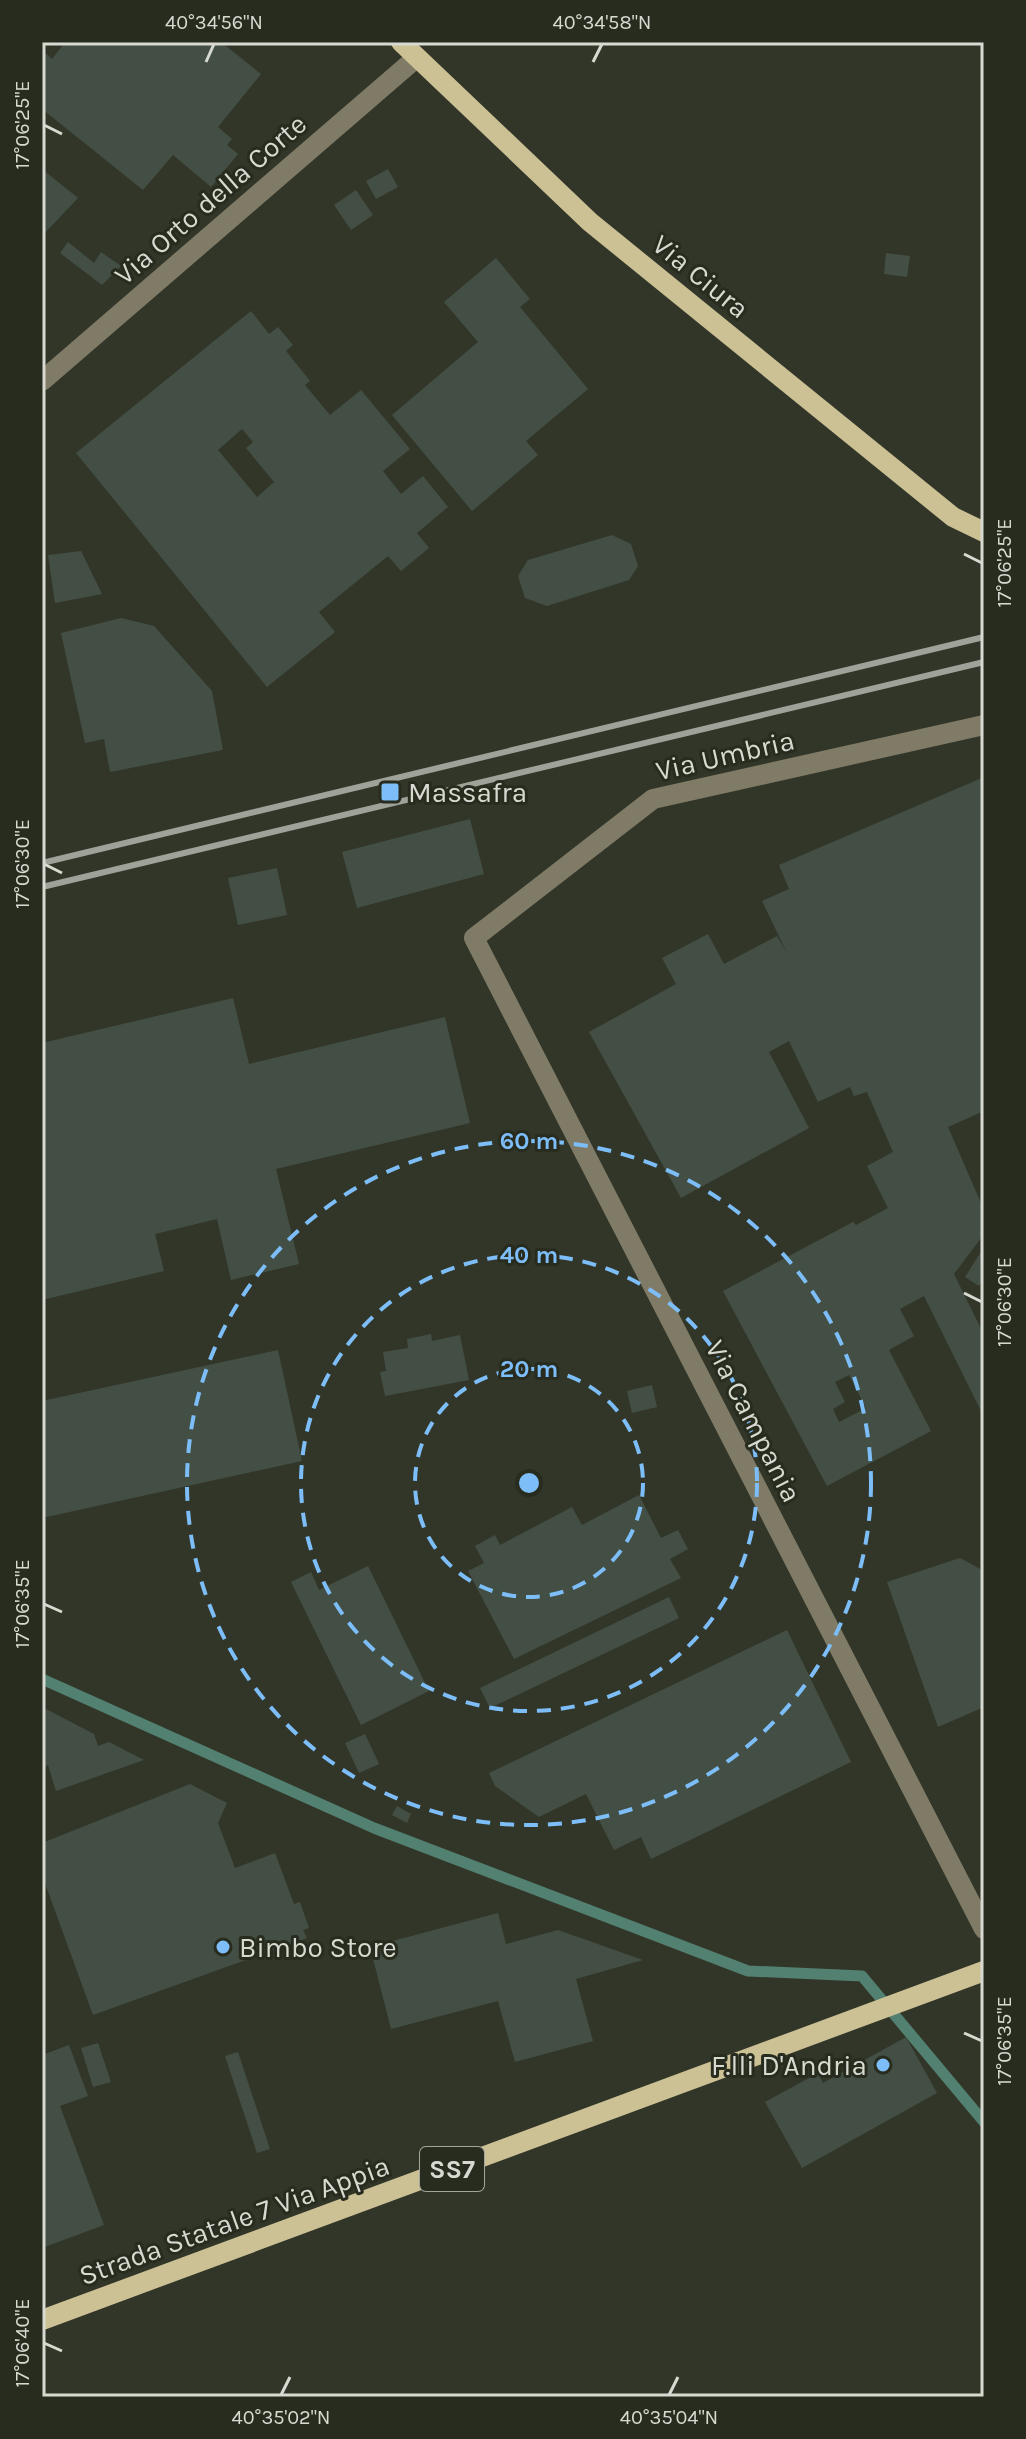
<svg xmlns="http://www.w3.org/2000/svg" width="1026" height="2439" font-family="Karla,sans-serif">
  <rect width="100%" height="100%" fill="#323629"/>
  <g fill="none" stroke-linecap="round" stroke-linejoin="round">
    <path stroke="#528071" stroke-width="11" d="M42,1679L374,1828L748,1971L862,1976L984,2122"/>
  </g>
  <path fill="#434f44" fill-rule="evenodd" d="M65,42H221L261,74L218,127L232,139L227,145L238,154L211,187L173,155L143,190L42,109V50L52,59Z
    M42,169L78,198L42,236Z
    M388,169L398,187L376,199L366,181Z
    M356,190L373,215L351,230L334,205Z
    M68,242L94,263L101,252L121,266L102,285L60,253Z
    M886,253L910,256L907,277L884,274Z
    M496,258L530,299L520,307L588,389L526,441L538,455L472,511L392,415L478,342L444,302Z
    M251,311L269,334L278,327L293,345L286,351L310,381L305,385L330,415L361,390L410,449L383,471L401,494L423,476L448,507L417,533L429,548L401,571L388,556L319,612L335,632L267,687L76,453ZM242,429L253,442L246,448L274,482L257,497L218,450Z
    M612,535L631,544L638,566L629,580L547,606L525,598L518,576L528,560Z
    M81,551L102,594L55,603L48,555Z
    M121,618L154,626L212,691L223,750L110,772L104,739L85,743L61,633Z
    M984,777V1111L948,1127L984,1210V1234L954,1274L984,1335V1410L981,1411L924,1296L900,1309L914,1336L889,1350L931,1431L827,1486L723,1291L853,1222L856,1225L888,1208L867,1166L893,1152L867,1092L854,1096L850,1087L818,1102L789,1041L769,1052L809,1128L681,1198L589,1032L676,984L662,958L708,934L724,964L777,936L787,953L762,901L789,889L779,865ZM849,1375L866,1408L839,1422L833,1409L845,1402L835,1382Z
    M470,819L484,874L357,908L342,852Z
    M277,868L287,915L238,925L228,878Z
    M233,998L249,1064L445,1017L470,1123L276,1169L299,1264L231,1280L217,1219L155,1234L164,1271L42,1300V1043Z
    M984,1247V1278L979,1286L965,1277Z
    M431,1334L432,1341L460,1335L469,1380L385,1396L380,1372L386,1371L383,1352L408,1348L407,1339Z
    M278,1350L302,1461L42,1518V1401Z
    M652,1385L657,1407L632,1413L627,1391Z
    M639,1495L661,1538L678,1530L688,1549L670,1559L681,1578L514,1659L468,1571L484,1563L475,1546L495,1535L500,1545L572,1507L582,1525Z
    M960,1558L984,1571V1707L938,1727L887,1582Z
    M368,1566L429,1691L361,1725L291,1582L311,1572L319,1590Z
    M669,1597L679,1618L490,1708L480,1688Z
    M787,1630L851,1762L651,1859L641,1837L614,1850L586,1794L539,1817L495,1786L489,1773Z
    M42,1707L94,1734L98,1746L109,1742L144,1760L56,1791L48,1765L42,1769Z
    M365,1734L379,1764L359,1773L345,1743Z
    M190,1784L227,1803L218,1823L235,1868L275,1853L294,1904L300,1902L309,1928L303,1930L307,1938L93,2015L42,1875V1843Z
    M397,1806L411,1814L407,1823L392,1815Z
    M498,1913L506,1944L558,1930L643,1960L576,1979L593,2041L515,2062L498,2001L391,2029L370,1947Z
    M906,2037L937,2093L802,2168L765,2102L818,2073L823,2083Z
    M98,2043L111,2082L93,2087L81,2048Z
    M69,2045L88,2096L60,2106L104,2225L42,2248V2055Z
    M238,2052L270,2149L257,2153L225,2056Z"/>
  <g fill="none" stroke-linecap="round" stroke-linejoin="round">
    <path stroke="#807b66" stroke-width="20" d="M42,381L415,59
      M984,725L653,799L474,938L984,1929"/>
    <path stroke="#ccc195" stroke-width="20" d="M401,42L590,222L953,517L984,532
      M42,2320L984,1971"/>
    <path stroke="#9fa298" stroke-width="6" d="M42,863L984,637
      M42,887L984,662"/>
  </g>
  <path fill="none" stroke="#d8dad2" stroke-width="3" d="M206,62L214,44M593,62L602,44M44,125L62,134M964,554L982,563M44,864L62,873M964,1293L982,1302M44,1604L62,1612M964,2033L982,2041M44,2343L62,2351M281,2395L290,2377M669,2395L678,2377"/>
  <g fill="none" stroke="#7dbef9" stroke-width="4" stroke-dasharray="14 10">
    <circle cx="529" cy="1483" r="114"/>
    <circle cx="529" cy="1483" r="228"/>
    <circle cx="529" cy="1483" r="342"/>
  </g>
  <g fill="#7dbef9" stroke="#282c1f" stroke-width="3">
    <rect x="380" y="782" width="20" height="20" rx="4"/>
    <circle cx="223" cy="1947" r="8"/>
    <circle cx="883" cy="2065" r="8"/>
  </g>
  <g text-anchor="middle" stroke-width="6" stroke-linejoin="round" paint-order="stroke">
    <rect fill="#282c1f" stroke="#a3a69c" stroke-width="2" x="420" y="2147" width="64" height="44" rx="6"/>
    <g font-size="26" font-weight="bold" fill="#d8dad2">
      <text x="452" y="2178">SS7</text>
    </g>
    <g font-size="28" fill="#d8dad2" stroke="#282c1f">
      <text transform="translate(210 199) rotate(-41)" y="10">Via Orto della Corte</text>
      <text transform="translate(701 276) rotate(39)" y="10">Via Ciura</text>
      <text transform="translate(725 755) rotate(-13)" y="10">Via Umbria</text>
      <text transform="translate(754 1421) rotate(63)" y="10">Via Campania</text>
      <text transform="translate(234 2220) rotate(-20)" y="10">Strada Statale 7 Via Appia</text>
    </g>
    <g font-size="28" fill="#d8dad2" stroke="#282c1f" text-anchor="start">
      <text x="408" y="802">Massafra</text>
      <text x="239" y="1957">Bimbo Store</text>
      <text x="867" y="2075" text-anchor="end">F.lli D'Andria</text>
    </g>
  </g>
  <circle cx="529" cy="1483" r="12" fill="#7dbef9" stroke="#282c1f" stroke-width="4"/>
  <g font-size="24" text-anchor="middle" font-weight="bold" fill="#7dbef9" stroke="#282c1f" stroke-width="6" stroke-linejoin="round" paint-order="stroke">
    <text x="529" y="1149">60 m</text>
    <text x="529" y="1263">40 m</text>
    <text x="529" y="1377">20 m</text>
  </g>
  <rect width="1026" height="2439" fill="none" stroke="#282c1f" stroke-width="88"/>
  <rect x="44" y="44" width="938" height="2351" fill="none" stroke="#d8dad2" stroke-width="3"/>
  <g font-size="20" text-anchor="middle" fill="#d8dad2">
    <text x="214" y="29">40°34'56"N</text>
    <text x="602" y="29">40°34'58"N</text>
    <text transform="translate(22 125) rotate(-90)" y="7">17°06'25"E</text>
    <text transform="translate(1004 563) rotate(-90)" y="7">17°06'25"E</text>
    <text transform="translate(22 864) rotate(-90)" y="7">17°06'30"E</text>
    <text transform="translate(1004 1302) rotate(-90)" y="7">17°06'30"E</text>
    <text transform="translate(22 1604) rotate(-90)" y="7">17°06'35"E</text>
    <text transform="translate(1004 2041) rotate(-90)" y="7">17°06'35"E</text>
    <text transform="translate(22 2343) rotate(-90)" y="7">17°06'40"E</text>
    <text x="281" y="2424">40°35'02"N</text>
    <text x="669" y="2424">40°35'04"N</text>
  </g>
</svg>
